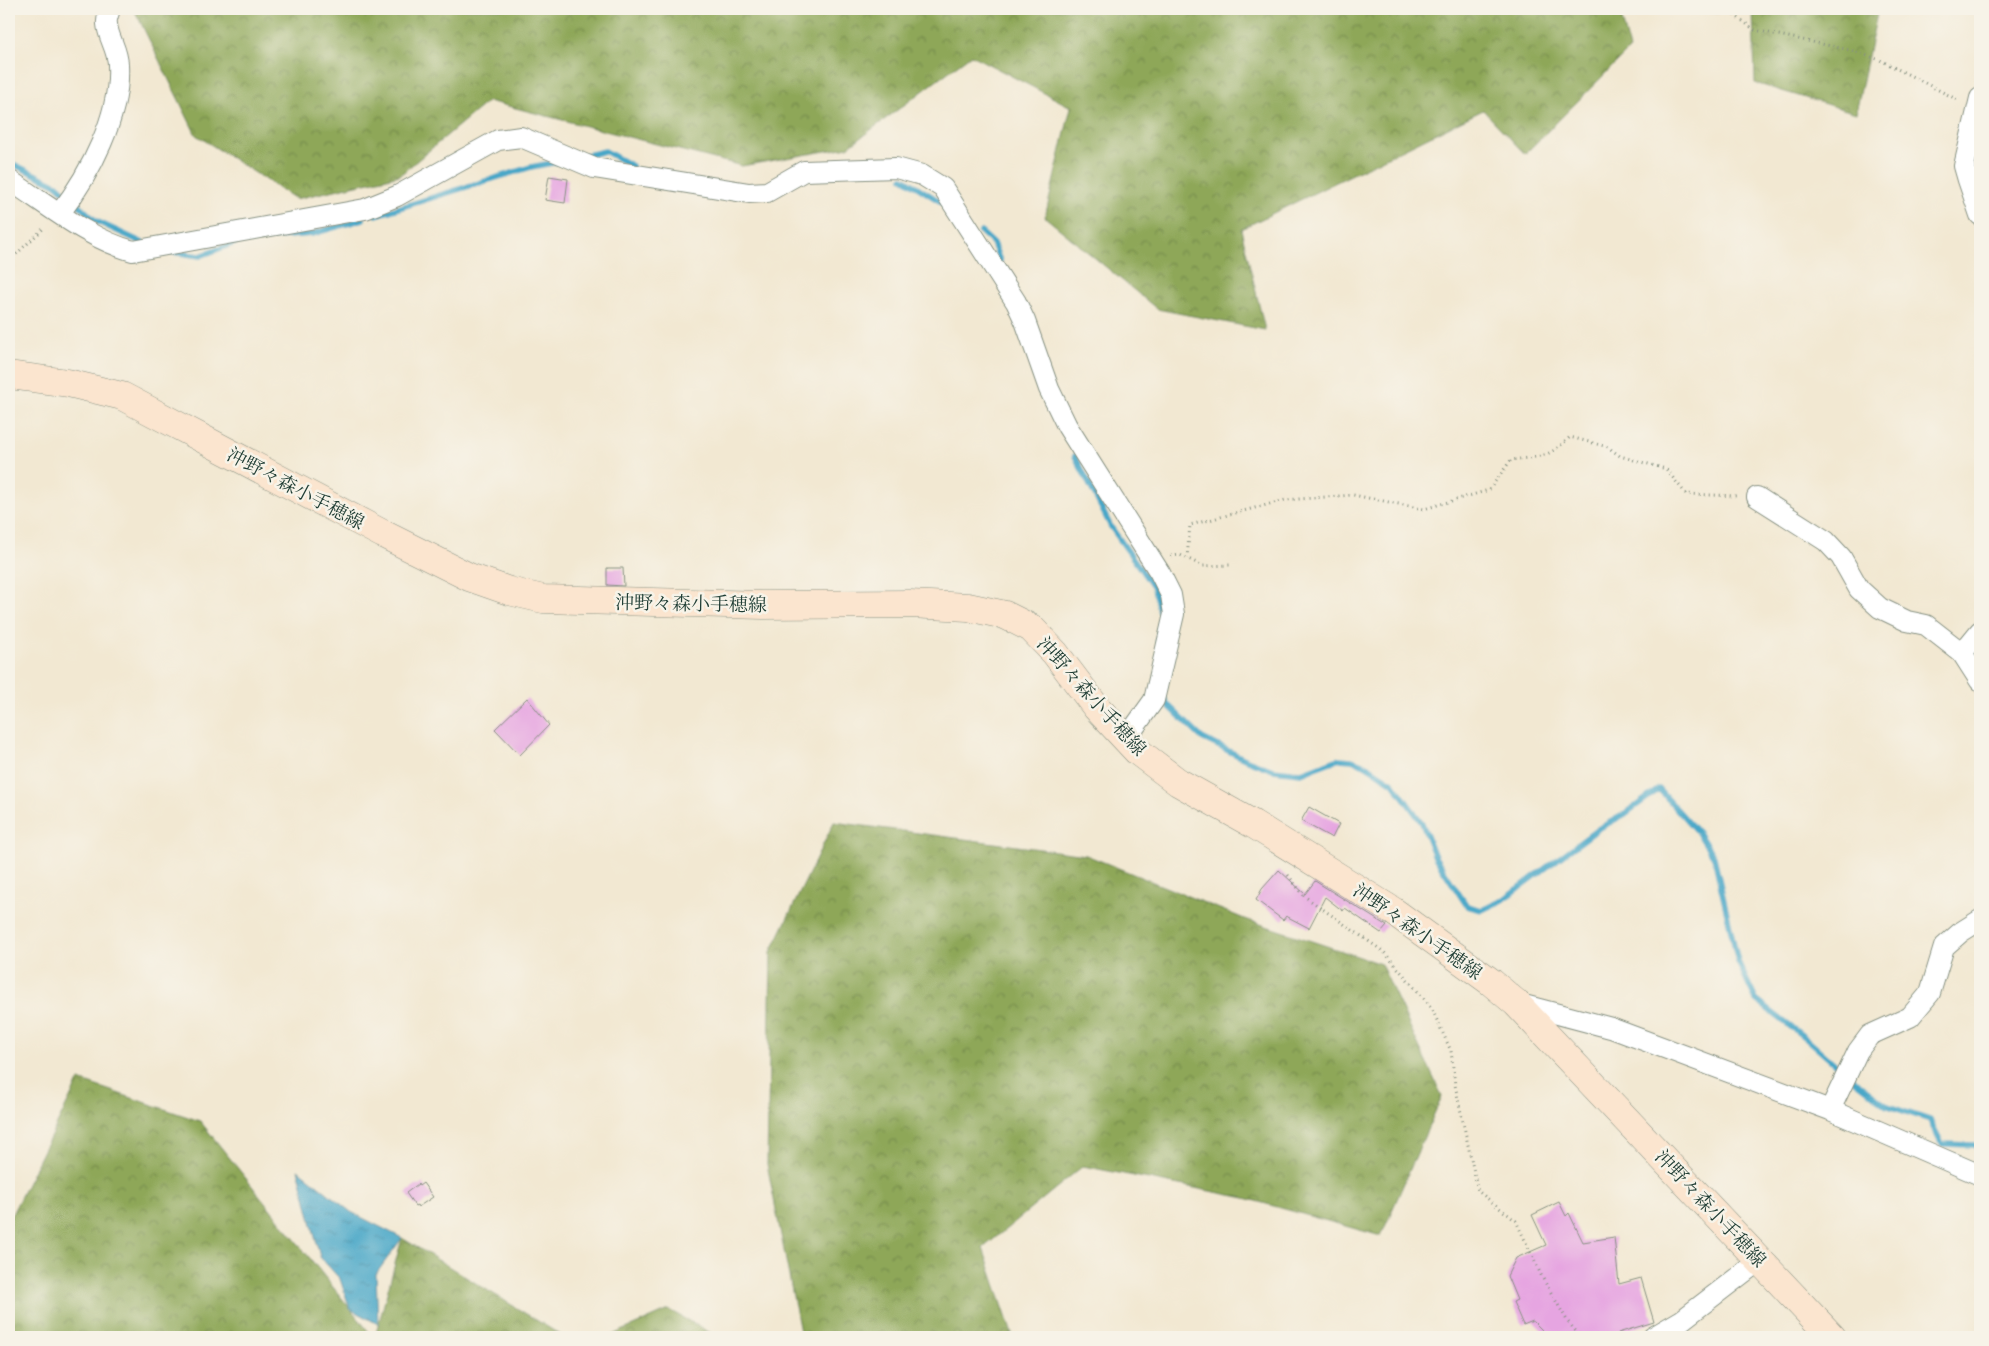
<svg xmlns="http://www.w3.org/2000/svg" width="1989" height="1346" font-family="'IM FELL French Canon','Noto Serif JP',serif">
  <defs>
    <pattern id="forest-crowns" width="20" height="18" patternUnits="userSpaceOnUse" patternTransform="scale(1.25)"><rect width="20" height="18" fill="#8ea759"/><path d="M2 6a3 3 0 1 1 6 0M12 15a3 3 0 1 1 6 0" fill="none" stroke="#73894a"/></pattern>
    <pattern id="water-ripples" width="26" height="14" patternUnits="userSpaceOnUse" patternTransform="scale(1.25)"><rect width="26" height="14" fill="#49a7c8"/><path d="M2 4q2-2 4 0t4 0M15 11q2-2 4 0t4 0" fill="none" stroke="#3c89a3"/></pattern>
  </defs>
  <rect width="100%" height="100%" fill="#f7f3e8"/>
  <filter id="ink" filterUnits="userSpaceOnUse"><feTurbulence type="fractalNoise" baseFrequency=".02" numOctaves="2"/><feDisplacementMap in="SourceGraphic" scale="10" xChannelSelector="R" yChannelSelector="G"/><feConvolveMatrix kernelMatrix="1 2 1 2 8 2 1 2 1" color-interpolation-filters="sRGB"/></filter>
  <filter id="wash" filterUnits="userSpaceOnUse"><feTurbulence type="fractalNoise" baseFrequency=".0096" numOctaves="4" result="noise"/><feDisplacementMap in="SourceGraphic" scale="20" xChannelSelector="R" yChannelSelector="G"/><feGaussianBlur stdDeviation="1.12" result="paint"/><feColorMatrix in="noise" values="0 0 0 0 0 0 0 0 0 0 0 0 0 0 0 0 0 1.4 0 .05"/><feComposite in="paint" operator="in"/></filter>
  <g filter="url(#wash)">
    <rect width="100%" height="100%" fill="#f2e8d2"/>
    <path fill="url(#forest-crowns)" stroke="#567246" d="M134,9H1619L1630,49L1525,154L1483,110L1241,229L1265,330L1157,309L1045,217L1071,107L971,55L848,147L742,166L488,101L400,175L296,199L196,135Z
      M1658,9H1878L1856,113L1755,83L1753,11L1662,13Z
      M834,822L1086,855L1242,918L1381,964L1442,1096L1381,1236L1245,1198L1083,1166L983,1248L1013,1337H801L767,1164L771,952Z
      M79,1080L200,1121L373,1337H9V1220Z
      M402,1238L564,1337H375Z
      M669,1310L718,1337H608Z"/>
    <path fill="url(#water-ripples)" stroke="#34727e" d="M298,1169L351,1212L402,1238L376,1274L378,1324L350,1309L340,1279L320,1257Z"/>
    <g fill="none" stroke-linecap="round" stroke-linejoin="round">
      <path stroke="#49a7c8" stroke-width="5.5" d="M583,156L605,151L632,166
        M9,162L57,185L96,221L143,243
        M903,178L944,204
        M376,215L531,167L562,161
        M981,232L993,243L1000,261
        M252,239L312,234L363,219
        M172,252L200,256L240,241
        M1075,456L1111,527L1154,588L1161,617L1158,641
        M1161,694L1169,706L1202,738L1247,760L1273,770L1301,773L1339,759L1352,760L1365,765L1393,783L1422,823L1435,857L1467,906L1482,910L1503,900L1598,829L1625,814L1659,789L1699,834L1714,857L1738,962L1756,1000L1804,1037L1851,1078L1888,1106L1930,1120L1942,1144L1975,1145L1980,1149"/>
    </g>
    <g id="blocks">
      <path fill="#e6a5e1" d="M549,176L568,179L565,203L545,200Z
        M607,568H623L624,586L607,585Z
        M527,698L549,725L520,755L495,729Z
        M1309,807L1339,824L1332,838L1301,821Z
        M1279,870L1305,894L1315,881L1387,926L1381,933L1345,908L1343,911L1325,897L1309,928L1286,916L1283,920L1256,900L1262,889Z
        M423,1183L433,1197L418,1207L417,1205L415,1206L406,1193L418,1184L419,1186Z
        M1559,1202L1566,1216L1569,1213L1583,1242L1614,1237L1619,1284L1641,1278L1654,1322L1618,1333L1621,1337H1549L1533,1321L1523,1325L1513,1302L1517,1300L1507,1276L1516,1258L1546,1245L1532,1215Z"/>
    </g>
  </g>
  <g filter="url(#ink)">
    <use href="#blocks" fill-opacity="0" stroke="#889283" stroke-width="1"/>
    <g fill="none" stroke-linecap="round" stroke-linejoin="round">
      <defs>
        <path id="minor" d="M1980,98L1964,166L1968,180L1980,215
          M9,180C48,205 88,239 133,251L365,209L397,196L498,140L521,137L594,168L749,193L767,192L804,171L896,168L922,175L943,188L1016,302L1025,321L1049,389L1067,426L1160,573L1171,595L1174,614L1154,700L1126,739
          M60,213C90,174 121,115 118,65C118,50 108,38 107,24C106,19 109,13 110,9
          M1757,497L1826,541L1841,557L1859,589L1880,608L1907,621L1926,625L1962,653L1980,681
          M1962,653L1980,631
          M1516,1003L1611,1028L1830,1110L1980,1175
          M1830,1110L1858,1051L1870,1035L1910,1017L1930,993L1944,947L1961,932L1980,920
          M1653,1337L1682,1320L1760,1260"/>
        <path id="secondary" d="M9,375L68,383L122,396L383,534L469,577L509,591L543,599L763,605L910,604L968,607L1005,615L1031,628L1055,653L1096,707L1137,751L1178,782L1253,824L1393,911L1491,982L1516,1003L1832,1337"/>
      </defs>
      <use href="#minor" stroke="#889283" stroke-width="22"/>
      <use href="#secondary" stroke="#889283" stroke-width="29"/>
      <path stroke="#889283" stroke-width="3" stroke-dasharray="1 4" stroke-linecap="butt" d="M1726,9L1755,30L1850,50L1880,60L1960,101
        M9,261L45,227
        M1171,556L1180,555L1203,566L1232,565
        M1187,558L1190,525L1285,500L1353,495L1424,509L1489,490L1511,460C1541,456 1547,459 1570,437L1608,447L1620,456L1666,469L1686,494L1738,496
        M1288,875L1304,896L1384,952L1431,1007L1451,1051L1455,1085L1478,1191L1516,1221L1542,1277L1568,1322L1581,1337
        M1975,1337L1980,1326"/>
      <use href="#minor" stroke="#fff" stroke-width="20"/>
      <use href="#secondary" stroke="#fbe5cf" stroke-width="28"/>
    </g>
  </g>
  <g text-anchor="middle" stroke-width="5" stroke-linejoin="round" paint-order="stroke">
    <g font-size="19" fill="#1f3d34" stroke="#f7f3e8">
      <text transform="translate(296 488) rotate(28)" y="7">沖野々森小手穂線</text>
      <text transform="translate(691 603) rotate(1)" y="7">沖野々森小手穂線</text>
      <text transform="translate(1092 696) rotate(48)" y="7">沖野々森小手穂線</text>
      <text transform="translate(1418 931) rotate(35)" y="7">沖野々森小手穂線</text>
      <text transform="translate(1711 1208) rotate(47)" y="7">沖野々森小手穂線</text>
    </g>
  </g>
  <rect width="1989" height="1346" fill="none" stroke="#f7f3e8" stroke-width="30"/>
</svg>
